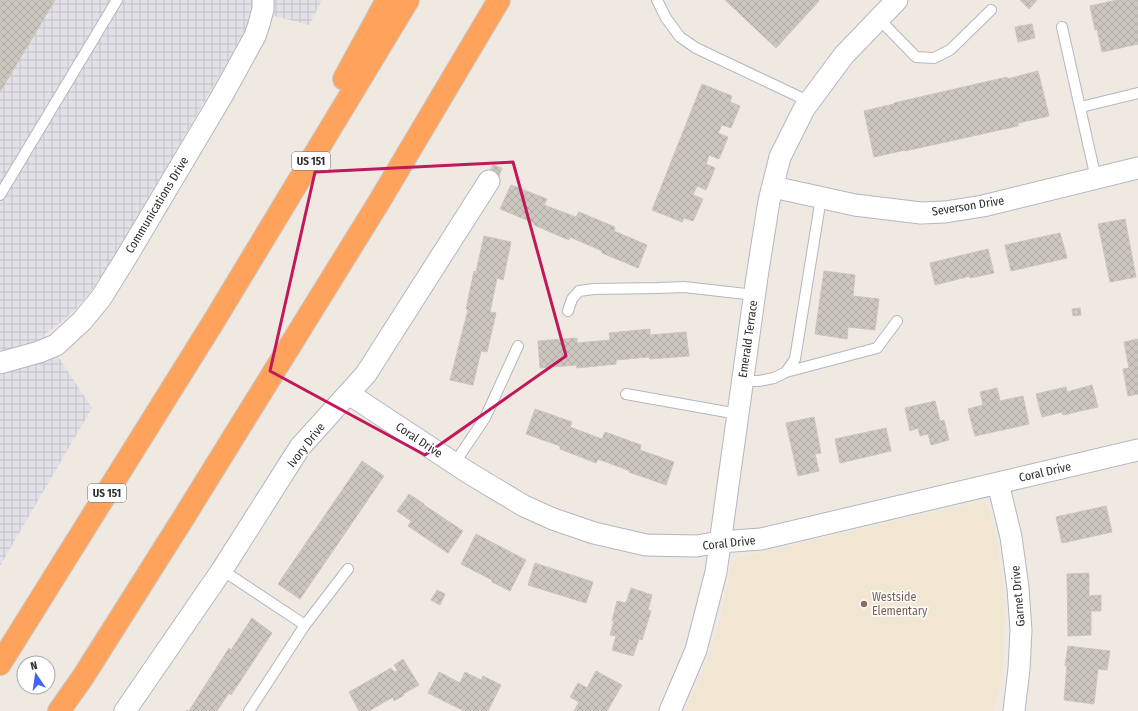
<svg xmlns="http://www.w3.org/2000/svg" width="1138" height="711" font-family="'Fira Sans Condensed',sans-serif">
  <defs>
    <pattern id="industrial-grid" width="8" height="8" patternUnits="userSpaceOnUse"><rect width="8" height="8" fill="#e3e1e8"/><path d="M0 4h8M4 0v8" fill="none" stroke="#c3c1c7"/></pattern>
    <pattern id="building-cross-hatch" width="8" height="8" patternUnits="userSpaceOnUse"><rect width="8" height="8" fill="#cbc7bf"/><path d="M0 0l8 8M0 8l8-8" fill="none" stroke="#afaba4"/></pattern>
  </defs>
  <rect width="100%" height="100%" fill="#efe9e1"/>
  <path fill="url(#industrial-grid)" d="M0,0H322L309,25L251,10L248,24L231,56L113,259L88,295L74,311L60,323L44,335L92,408L0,566Z"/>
  <path fill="#f0e6d1" d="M978,502L983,503L987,507L991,519L998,551L1003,587L1005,621L1003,667L997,697L993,711H685L705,666L719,624L732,564L734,560L737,558Z"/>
  <path fill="url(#building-cross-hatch)" stroke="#cbc5ba" d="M0,0H55L0,92Z
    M725,0H818L819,1L776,48Z
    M1020,0H1037L1029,9Z
    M1117,0H1138V44L1102,52L1097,29L1095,30L1090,6Z
    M1032,24L1035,38L1018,42L1015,27Z
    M1038,71L1049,116L1018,123V126L905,151V150L874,157L864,111L894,104V103L1007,77V79Z
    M702,84L732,96L730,102L740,106L731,128L722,125L718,133L728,137L719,159L709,155L706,164L715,168L706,190L697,186L693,195L703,199L693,221L684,218L682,222L652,210Z
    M493,165L502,168L497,180L488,175Z
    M511,185L547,199L544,205L576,217L579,212L615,227L614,231L647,245L638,268L602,253V251L570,237L569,240L534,225V223L500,209Z
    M1125,219L1136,277L1110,282L1098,224Z
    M1060,233L1067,258L1011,271L1005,245Z
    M484,236L511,242L503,280L497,278L490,312L496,313L487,352L481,351L473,385L450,380L468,310L466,309L474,271L476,272Z
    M988,249L994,273L970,278V276L935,285L930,263Z
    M824,271L855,275L853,296L879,299L875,330L848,327L847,339L815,334Z
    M1080,308L1081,315L1073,316L1072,309Z
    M650,329V335L686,332L689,356L650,359L649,357L616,360V364L577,368L576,365L540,368L538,341L577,338V343L610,340L609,333Z
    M1138,339V394L1128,396L1123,369L1129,368L1124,342Z
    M1092,385L1098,407L1063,415L1062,412L1042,417L1036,394L1066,387L1067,392Z
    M997,388L1000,401L1023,396L1029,424L975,436L968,409L983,405L980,392Z
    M935,401L940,421L944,420L949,440L931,445L928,434L920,436L918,428L910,431L905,408Z
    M535,409L572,422L570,427L602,439L605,432L641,445L640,450L674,462L666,485L629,472L630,471L598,459L596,463L560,449V446L526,434Z
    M814,417L821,453L815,454L819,471L798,476L786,423Z
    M886,428L891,451L840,463L835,439Z
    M362,461L384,476L300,599L278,584Z
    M409,494L424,504V505L463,531L448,553L408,526L411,521L397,511Z
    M1106,506L1112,532L1062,543L1056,517Z
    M476,534L526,560L510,591L492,582V580L461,564Z
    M535,563L593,582L586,603L528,585Z
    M1089,573V596L1101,595V611H1091V635L1068,636L1067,574Z
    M631,588L652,595L648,610L651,611L642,640L639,639L633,656L612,650L616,636L610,635L614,621H612L617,601L626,603Z
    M437,590L445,594L440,605L431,600Z
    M252,618L272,633L231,695L229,693L217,711H186L187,710L189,711L229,648L231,650Z
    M1068,646L1110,651L1107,670L1098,669L1094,704L1064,700L1067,665L1065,666Z
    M403,659L419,685L403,694L404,695L394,701L393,697L369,711H359L349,692L391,668L394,672L398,671L394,665Z
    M596,671L622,685L607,711H574L579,702L570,697L578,683L587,688Z
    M439,672L460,683L465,672L481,680L483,676L501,685L488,711H464L428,693Z"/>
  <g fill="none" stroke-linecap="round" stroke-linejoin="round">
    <defs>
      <path id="lane" d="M657,0L666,18L680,37L696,48L810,102
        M879,19L916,57L934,58L950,50L991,10
        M1062,27L1096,179
        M1081,107L1138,93
        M0,195L117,0
        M568,311L572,299L579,291L594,289L658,288L684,287L755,295
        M786,372L795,359L821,198
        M742,381H759L774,378L786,372L877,348L897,321
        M626,394L738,414
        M454,464L485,418L518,346
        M222,570L305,625L348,569
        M249,711L305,625"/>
      <path id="street" d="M773,187L855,205L921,213L945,212L983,206L1138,168
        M0,363L39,352L56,345L82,321L101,298L127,256L222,96L255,36L259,24L263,9V0
        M349,394L469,473L524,506L553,519L594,533L646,545L697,546L719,542L761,539L1138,450
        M998,483L1011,537L1018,588L1021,630L1019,669L1014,711
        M125,711L222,570L300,447L366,374L489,181
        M670,711L696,650L716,572L757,277L769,201L780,157L804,109L844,55L897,0"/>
      <path id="highway" d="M344,79L387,0
        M0,664L214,321L408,0
        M59,711L83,677L184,517L379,202L499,0"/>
    </defs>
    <use href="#lane" stroke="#b4b7c1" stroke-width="12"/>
    <use href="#street" stroke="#b4b7c1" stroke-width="23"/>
    <use href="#highway" stroke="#c9c9c9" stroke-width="24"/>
    <use href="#lane" stroke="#fff" stroke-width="10"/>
    <use href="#street" stroke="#fff" stroke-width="21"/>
    <use href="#highway" stroke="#ffa35c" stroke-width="22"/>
  </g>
  <path fill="none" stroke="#c2185b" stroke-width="3" stroke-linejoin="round" d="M513,162L566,356L425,455L270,371L315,172Z"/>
  <circle fill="#8d6e63" stroke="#fff" stroke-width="1.5" cx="864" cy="604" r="4"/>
  <g text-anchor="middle" stroke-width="3" stroke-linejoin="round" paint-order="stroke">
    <g fill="#fff" stroke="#6d6d6d" stroke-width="1">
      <rect x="292" y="152" width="38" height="18" rx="3"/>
      <rect x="88" y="484" width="38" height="18" rx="3"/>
    </g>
    <g font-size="11" font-weight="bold" fill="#2e2e2e">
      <text x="311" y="165">US 151</text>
      <text x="107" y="497">US 151</text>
    </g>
    <g font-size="12" fill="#2e2e2e" stroke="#fff">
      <text transform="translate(157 205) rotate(-59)" y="4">Communications Drive</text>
      <text transform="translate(968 206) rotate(-9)" y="4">Severson Drive</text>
      <text transform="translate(748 339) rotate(-82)" y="4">Emerald Terrace</text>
      <text transform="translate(419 440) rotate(34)" y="4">Coral Drive</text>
      <text transform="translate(306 445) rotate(-52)" y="4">Ivory Drive</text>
      <text transform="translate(1045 472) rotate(-13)" y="4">Coral Drive</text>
      <text transform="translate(729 543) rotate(-6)" y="4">Coral Drive</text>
      <text transform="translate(1018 596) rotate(-95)" y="4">Garnet Drive</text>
    </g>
    <g font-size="12" fill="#785e54" stroke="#fff" text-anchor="start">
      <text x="872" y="601">Westside<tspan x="872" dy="14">Elementary</tspan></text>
    </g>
  </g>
  <g transform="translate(36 675) rotate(347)"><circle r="19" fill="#ffffff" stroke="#ababab"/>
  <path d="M0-3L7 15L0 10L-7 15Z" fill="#4264fb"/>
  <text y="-6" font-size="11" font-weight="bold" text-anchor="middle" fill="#2e2e2e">N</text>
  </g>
</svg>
